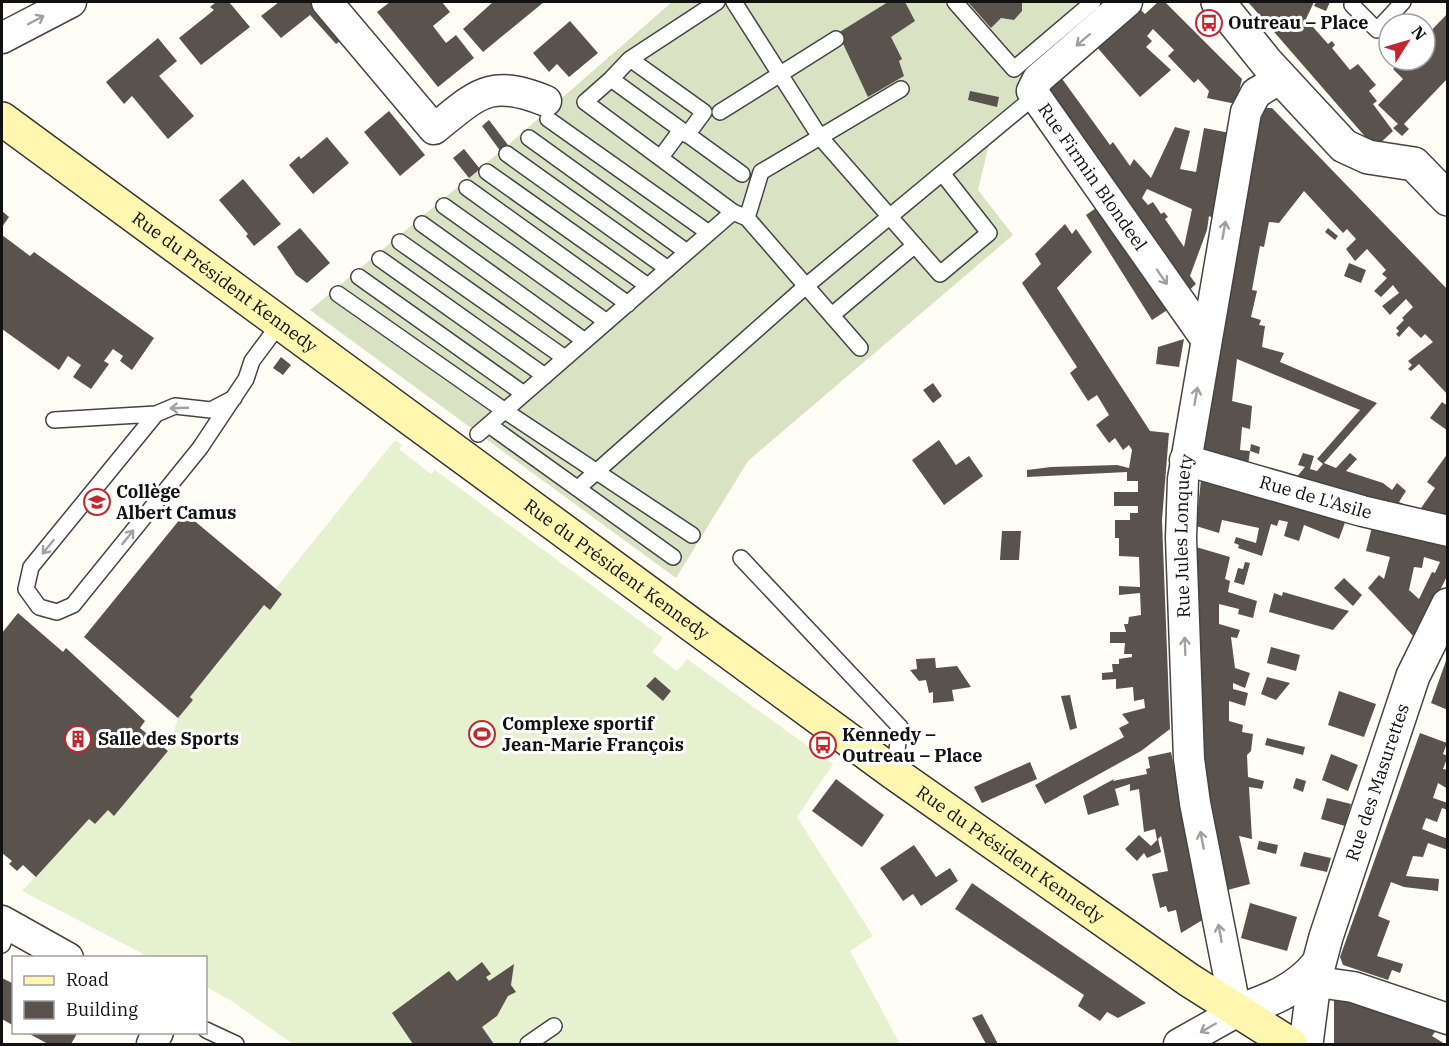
<svg xmlns="http://www.w3.org/2000/svg" width="1449" height="1046" font-family="'IBM Plex Serif',serif">
  <rect width="100%" height="100%" fill="#fffdf5"/>
  <path fill="#d9e3c4" d="M672,2H1119L1031,79L991,136L978,190L1013,235L748,461L676,578L310,310L508,145Z"/>
  <path fill="#e6f2cf" d="M395,440L402,445L399,449L431,474L435,470L663,638L652,652L677,671L687,659L833,764L797,817L873,936L850,951L900,1044H293L230,1000L206,987V958L149,957L22,891L89,819L95,824L108,810L114,815L168,751L178,718L193,700L190,697L264,605L270,610L282,594L276,588Z"/>
  <path fill="#5a524d" fill-rule="evenodd" d="M216,2H229L250,27L201,65L179,38L214,10L210,7Z
    M279,2H314L344,38L336,44L310,15L281,38L261,16Z
    M390,2H442L450,12L433,26L446,43L456,35L474,58L438,87L377,12Z
    M493,2H544L483,52L463,29Z
    M888,2H905L915,21L891,37L902,59L899,61L904,76L868,97L838,33Z
    M968,2H1022V11L1014,20L1001,18L991,28Z
    M1158,2H1165L1242,79L1236,104L1207,98L1209,91L1198,79L1194,83L1168,56L1174,50L1153,29L1147,36L1152,41L1146,47L1171,70L1140,97L1096,46L1139,8L1145,14Z
    M1248,2H1314L1306,19L1328,44L1332,41L1335,45L1332,48L1350,70L1358,64L1376,85L1369,91L1377,101L1373,104L1393,131L1375,148Z
    M1316,2H1330L1326,11L1314,6Z
    M1448,13V78L1404,124L1409,129L1402,136L1393,128L1398,124L1378,105L1403,79L1393,69L1401,61L1425,60V37Z
    M570,21L598,53L569,77L557,64L549,72L533,53Z
    M158,38L177,61L159,76L194,116L168,139L132,96L124,104L106,82Z
    M1060,76L1110,145L1113,142L1130,166L1134,159L1151,178L1175,127L1190,131L1180,169L1196,172L1204,128L1230,133L1213,218L1209,216L1207,230L1190,276L1196,284L1185,294L1047,88ZM1147,189L1192,209L1184,247L1165,219L1168,217L1164,212L1161,214L1153,202L1148,205L1142,198Z
    M970,91L999,97L997,107L968,100Z
    M1265,108H1272L1448,290V395L1419,364L1411,371L1408,369L1412,365L1408,361L1433,342L1425,334L1421,338L1409,326L1399,337L1396,334L1399,331L1396,328L1404,320L1402,318L1413,307L1406,299L1390,315L1382,306L1399,293L1393,285L1381,297L1374,291L1387,278L1382,274L1386,270L1367,249L1355,261L1346,249L1356,239L1347,229L1343,233L1304,191L1279,223L1269,222L1264,247L1260,246L1252,290L1257,291L1251,317L1261,320L1259,325L1265,326L1262,347L1284,353L1280,362L1377,403L1324,463L1336,468L1350,453L1357,459L1346,471L1383,483L1392,490L1397,483L1406,491L1399,502L1419,511L1435,488L1427,482L1448,453V515L1441,525L1295,479L1305,467L1298,465L1303,453L1314,456L1310,469L1317,471L1323,464L1317,459L1360,410L1237,359L1232,401L1252,406L1250,429L1242,427L1240,450L1250,451L1248,466L1202,456L1254,130Z
    M389,111L425,155L400,176L364,132Z
    M489,120L508,145L501,152L482,126Z
    M327,137L349,163L313,194L289,165L299,156L301,159Z
    M464,149L480,169L469,178L453,158Z
    M243,179L281,224L254,246L246,236L248,234L219,200Z
    M1102,204L1172,307L1152,320L1086,215Z
    M2,211L9,217L2,227Z
    M1065,224L1072,234L1076,229L1092,252L1057,288L1150,431L1169,433L1162,520L1170,729L1141,751L1045,804L1035,785L1124,737L1119,728L1129,723L1122,714L1145,708L1144,699L1134,701L1133,687L1116,689V679L1102,680V673L1113,672L1112,664H1119V659L1132,657V654H1124L1125,643H1110V632H1126L1124,624H1128L1129,617L1141,615L1140,593L1119,595V586L1140,587L1139,557L1119,556V538H1115V520H1130V513H1138V506H1114V492H1138V481H1127V472L1027,477V470L1051,467L1117,465L1129,468L1132,450L1129,445L1123,450L1115,438L1109,443L1096,425L1109,415L1097,395L1088,401L1070,373L1077,367L1022,283L1041,264L1035,254Z
    M300,228L330,263L307,283L296,275L277,247Z
    M1328,228L1338,236L1335,240L1325,232Z
    M2,235L30,256L34,252L154,338L132,370L120,361L123,356L113,349L104,361L109,364L91,389L73,377L81,365L68,356L59,370L2,329Z
    M1349,263L1366,270L1361,283L1344,276Z
    M1184,339L1179,367L1156,364L1158,347Z
    M281,357L291,365L283,375L273,368Z
    M933,383L942,396L933,403L923,390Z
    M1442,402L1448,406V431L1430,418Z
    M939,440L956,465L969,456L983,476L944,505L912,460Z
    M1251,444L1260,447L1259,454L1250,451Z
    M1201,480L1347,517L1339,539L1304,525L1299,541L1284,536L1288,522L1279,520L1277,526L1271,524L1262,556L1238,548L1239,545L1234,543L1236,537L1256,543L1259,528L1222,520L1219,533L1196,526Z
    M185,513L282,594L270,610L264,605L190,697L193,700L178,718L84,637Z
    M1373,523L1448,540V574L1416,639L1368,588L1379,575L1384,579L1390,557L1366,551ZM1424,557L1440,562L1435,573L1432,572L1419,599L1409,590L1414,567L1422,568Z
    M1002,531H1021L1019,560H1000Z
    M1196,547L1230,557L1225,579L1230,581L1228,592L1257,601L1253,618L1238,614L1239,609L1219,604V624L1240,630L1237,638L1231,637L1235,668L1250,673L1245,688L1233,683V689L1248,693L1245,706L1229,701V721L1243,725L1242,732L1253,734L1251,751L1247,755L1248,777L1264,781L1262,789L1249,787L1252,839L1239,836L1250,884L1224,891L1203,767Z
    M1245,562L1250,563L1244,585L1234,582L1238,568L1243,569Z
    M1344,578L1362,595L1353,606L1334,588Z
    M1283,592L1349,611L1333,630L1269,612L1274,593L1282,596Z
    M18,613L63,652L66,648L145,721L140,728L168,751L114,816L108,810L95,824L89,819L36,877L23,865L17,871L9,864L12,861L2,853V633Z
    M1271,647L1300,655L1296,671L1267,663Z
    M935,658L936,668L957,666L971,687L952,690L954,701L933,703V692L929,693L926,680L919,681L910,670L917,669L916,659Z
    M1447,658H1448V710L1431,703Z
    M655,677L671,691L663,701L646,686Z
    M1267,677L1290,683L1276,700L1261,694Z
    M1339,691L1376,704L1364,737L1328,725Z
    M1070,695L1077,728L1070,730L1061,696Z
    M1420,733L1447,743L1443,754L1448,756L1443,769L1448,770V789L1438,783L1433,798L1448,803V810L1442,808L1437,822L1426,818L1422,829L1448,839V850L1428,843L1423,857L1413,856L1406,876L1439,879L1438,891L1404,887L1391,882L1378,916L1390,921L1377,956L1403,964L1400,973L1392,970L1388,980L1343,965L1340,957Z
    M1267,738L1305,747L1303,755L1265,745Z
    M1171,752L1204,919L1181,933L1176,910L1168,912L1166,906L1160,908L1152,874L1168,871L1161,836L1157,840L1155,829L1144,832L1139,789L1130,791V784L1115,789L1119,805L1088,815L1083,796L1114,779L1113,781L1147,774L1146,769L1150,768L1148,757Z
    M1331,754L1358,765L1348,791L1322,780Z
    M1030,762L1037,779L982,803L974,787Z
    M1296,778L1306,781L1303,792L1293,788Z
    M836,779L884,815L862,847L812,811Z
    M1327,798L1351,804L1345,826L1321,819Z
    M1139,835L1151,846L1158,839L1161,852L1147,858L1144,853L1137,861L1125,849Z
    M1259,841L1278,845L1276,854L1257,849Z
    M914,845L936,877L950,868L958,881L921,906L913,894L903,901L880,868Z
    M1304,852L1331,858L1327,872L1300,866Z
    M972,883L1098,970L1146,1003L1118,1018L1107,1012L1100,1021L1078,1006L1084,995L955,909Z
    M1250,903L1297,917L1287,951L1241,938Z
    M482,962L491,974L486,977L489,981L514,964L511,985L516,992L508,996L497,1016L482,1027L494,1044H413L392,1013L449,971L457,981Z
    M2,978L14,984V1026L2,1019Z
    M1334,997L1438,1028L1432,1036L1445,1044H1334Z
    M982,1014L998,1044H986L972,1018Z
    M26,1032H78L71,1044H48Z"/>
  <g fill="none" stroke-linecap="round" stroke-linejoin="round">
    <defs>
      <path id="service" d="M734,2L820,137L940,274L989,233L942,173
        M955,2L1014,69L1093,2
        M1353,2L1352,5L1377,30L1403,2
        M630,59L717,2
        M611,79L630,59L704,112L687,135
        M720,112L836,39
        M548,119L709,233
        M529,138L687,252
        M507,154L668,269
        M661,157L681,130
        M487,172L648,286
        M467,188L628,304
        M444,206L607,322
        M733,212L585,102L611,79L742,174
        M747,218L761,172L901,89
        M422,224L585,341
        M400,242L565,358
        M380,259L545,376
        M359,277L524,394
        M338,294L505,411L692,535
        M832,315L915,245
        M234,398L211,410L175,406L156,414L31,567L26,589L39,607L57,612L73,605L200,448L246,379L252,361L281,322
        M54,420L156,414
        M489,425L673,557
        M478,434L733,212L747,218L806,286L1035,96
        M578,488L806,286L860,348
        M741,558L900,727L894,773
        M2,945L10,926
        M206,1030L236,1044
        M528,1044L554,1026"/>
      <g id="minor">
        <path d="M327,2L434,129C478,94 489,78 546,101"/>
        <path id="s1" d="M1127,2L1038,79L1032,91L1206,339"/>
        <path d="M2,38L71,2"/>
        <path id="s2" d="M1185,460L1362,511L1448,531"/>
        <path d="M2,921L68,958"/>
        <path d="M1303,980L1353,987L1448,1019"/>
        <path d="M152,1044L158,1032"/>
        <path id="s3" d="M1179,1044L1236,1012L1195,803L1189,759L1181,538L1183,479L1246,112L1256,93L1281,78"/>
      </g>
      <g id="tertiary">
        <path d="M1218,2L1267,63L1344,146L1368,157L1414,164L1448,199"/>
        <path d="M1236,1012C1267,1001 1297,991 1318,964"/>
        <path id="s4" d="M1306,1044L1314,982L1326,937L1413,676L1448,605"/>
      </g>
      <g id="secondary">
        <path id="s5" d="M2,119L894,773L1189,980L1290,1044"/>
      </g>
    </defs>
    <use href="#service" stroke="#444" stroke-width="18"/>
    <use href="#minor" stroke="#444" stroke-width="33"/>
    <use href="#tertiary" stroke="#444" stroke-width="36"/>
    <use href="#secondary" stroke="#333" stroke-width="36"/>
    <use href="#service" stroke="#fff" stroke-width="15"/>
    <use href="#minor" stroke="#fff" stroke-width="30"/>
    <use href="#tertiary" stroke="#fff" stroke-width="33"/>
    <use href="#secondary" stroke="#fff6b0" stroke-width="33"/>
  </g>
  <defs><path id="oneway-shaft" d="M-6 0H5M1.5-3L5.5 0L1.5 3" fill="none" stroke-width="1.6" stroke-linecap="round" stroke-linejoin="round" transform="scale(1.5)"/></defs>
  <g stroke="#a0a0a0">
    <use href="#oneway-shaft" transform="translate(36 20) rotate(-28)"/>
    <use href="#oneway-shaft" transform="translate(1083 40) rotate(139)"/>
    <use href="#oneway-shaft" transform="translate(1224 230) rotate(-80)"/>
    <use href="#oneway-shaft" transform="translate(1162 277) rotate(55)"/>
    <use href="#oneway-shaft" transform="translate(1196 396) rotate(-80)"/>
    <use href="#oneway-shaft" transform="translate(179 408) rotate(178)"/>
    <use href="#oneway-shaft" transform="translate(128 537) rotate(-51)"/>
    <use href="#oneway-shaft" transform="translate(48 547) rotate(129)"/>
    <use href="#oneway-shaft" transform="translate(1185 646) rotate(-92)"/>
    <use href="#oneway-shaft" transform="translate(1202 840) rotate(-101)"/>
    <use href="#oneway-shaft" transform="translate(1220 933) rotate(-100)"/>
    <use href="#oneway-shaft" transform="translate(1208 1028) rotate(150)"/>
  </g>
  <defs>
    <symbol id="bus-ring" viewBox="-11 -11 22 22"><circle r="9.5" fill="#fff" stroke="#c4262e" stroke-width="1.5"/><path d="M-5-6H5V4H4V6H2V4H-2V6H-4V4H-5ZM-3.5-4V0h7V-4ZM-3.5 1.2v1.5H-2V1.2ZM2 1.2v1.5H3.5V1.2Z" fill="#c4262e"/></symbol>
    <symbol id="school-ring" viewBox="-11 -11 22 22"><circle r="9.5" fill="#fff" stroke="#c4262e" stroke-width="1.5"/><path d="M0-5L7-2L0 1L-7-2ZM-4 1L0 2.5L4 1V4Q0 6-4 4Z" fill="#c4262e"/></symbol>
    <symbol id="stadium-ring" viewBox="-11 -11 22 22"><circle r="9.5" fill="#fff" stroke="#c4262e" stroke-width="1.5"/><path d="M0-5a6.5 5 0 1 0 0 10a6.5 5 0 1 0 0-10ZM-3.5-1.8h7v3.6h-7Z" fill="#c4262e"/></symbol>
    <symbol id="building-ring" viewBox="-11 -11 22 22"><circle r="9.5" fill="#fff" stroke="#c4262e" stroke-width="1.5"/><path d="M-4-6H4V6H1V3H-1V6H-4ZM-2.5-4.3h1.7v1.8h-1.7ZM.8-4.3h1.7v1.8H.8ZM-2.5-1h1.7V.8h-1.7ZM.8-1h1.7V.8H.8Z" fill="#c4262e"/></symbol>
  </defs>
  <g fill-rule="evenodd">
    <use href="#bus-ring" x="1194" y="8" width="30" height="30"/>
    <use href="#school-ring" x="82" y="487" width="30" height="30"/>
    <use href="#stadium-ring" x="467" y="719" width="30" height="30"/>
    <use href="#building-ring" x="63" y="724" width="30" height="30"/>
    <use href="#bus-ring" x="808" y="730" width="30" height="30"/>
  </g>
  <g text-anchor="middle" stroke-width="6" stroke-linejoin="round" paint-order="stroke">
    <g font-size="18" font-weight="bold" fill="#111" stroke="#fff" text-anchor="start">
      <text x="1228" y="29">Outreau – Place</text>
      <text x="116" y="498">Collège<tspan x="116" dy="21">Albert Camus</tspan></text>
      <text x="502" y="730">Complexe sportif<tspan x="502" dy="21">Jean-Marie François</tspan></text>
      <text x="842" y="741">Kennedy –<tspan x="842" dy="21">Outreau – Place</tspan></text>
      <text x="98" y="745">Salle des Sports</text>
    </g>
    <g font-size="18" fill="#111" stroke="#fff">
      <text dy="6" stroke="none"><textPath href="#s1" startOffset="236">Rue Firmin Blondeel</textPath></text>
      <text dy="6" stroke="none"><textPath href="#s5" startOffset="276">Rue du Président Kennedy</textPath></text>
      <text dy="6" stroke="none"><textPath href="#s2" startOffset="136">Rue de L'Asile</textPath></text>
      <text dy="6" stroke="none"><textPath href="#s3" startOffset="546">Rue Jules Lonquety</textPath></text>
      <text dy="6" stroke="none"><textPath href="#s5" startOffset="762">Rue du Président Kennedy</textPath></text>
      <text dy="6" stroke="none"><textPath href="#s4" startOffset="272">Rue des Masurettes</textPath></text>
      <text dy="6" stroke="none"><textPath href="#s5" startOffset="1248">Rue du Président Kennedy</textPath></text>
    </g>
  </g>
  <rect width="1449" height="1046" fill="none" stroke="#111111" stroke-width="6"/>
  <rect x="12" y="956" width="195" height="78" fill="#ffffff" stroke="#a0a0a0" stroke-width="1.5"/>
  <rect x="24" y="976" width="30" height="9" fill="#fff6b0" stroke="#a0a0a0" stroke-width="1.5"/>
  <text x="66" y="986" font-size="18" fill="#111111">Road</text>
  <rect x="24" y="1001" width="30" height="18" fill="#5a524d" stroke="#a0a0a0" stroke-width="1.5"/>
  <text x="66" y="1016" font-size="18" fill="#111111">Building</text>
  <g transform="translate(1407 42) rotate(53)"><circle r="28" fill="#ffffff" stroke="#a0a0a0" stroke-width="1.5"/>
  <path d="M0-4.5L10 22L0 15L-10 22Z" fill="#c4262e"/>
  <text y="-9" font-size="16" font-weight="bold" text-anchor="middle" fill="#111111">N</text>
  </g>
</svg>
